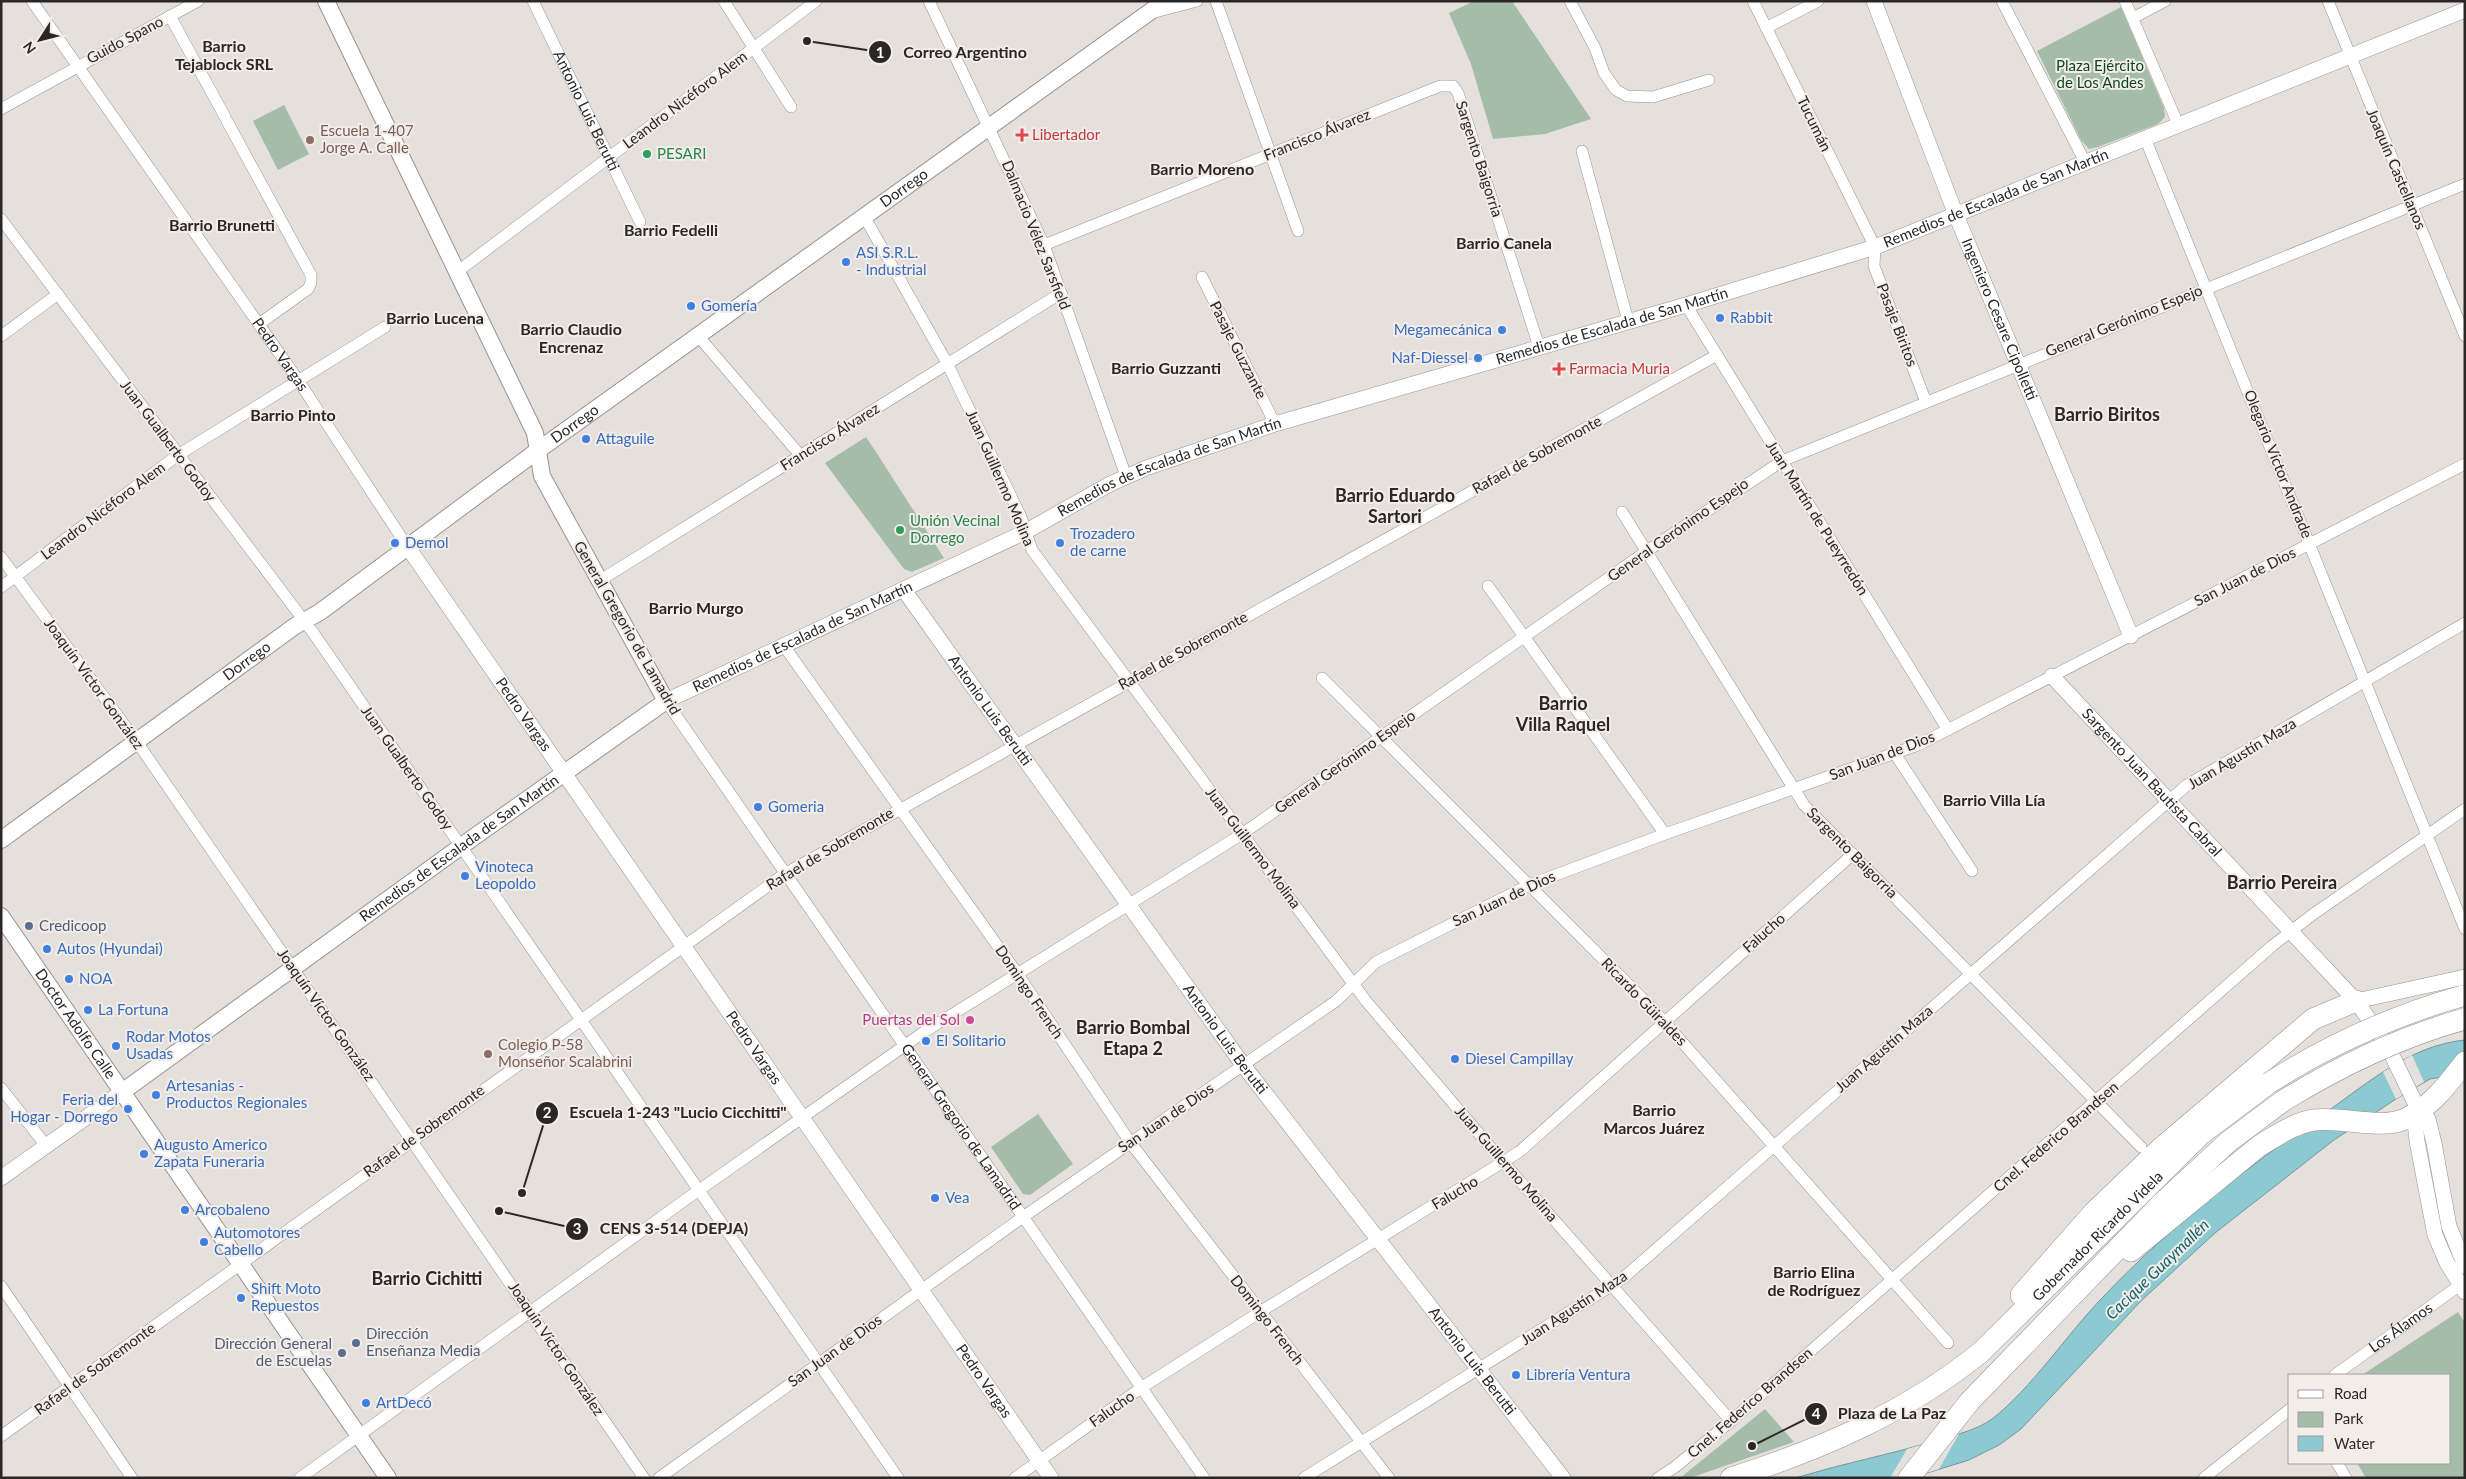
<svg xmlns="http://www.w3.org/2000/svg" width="2466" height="1479" font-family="Lato,sans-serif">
  <rect width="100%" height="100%" fill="#e6e0dd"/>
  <path fill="#a5bda8" d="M1474,1H1512L1591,119L1545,134L1493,139L1471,64L1449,13Z
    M2121,7L2164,108L2165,117L2158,124L2098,147L2089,149L2081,140L2037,51Z
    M284,105L309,154L278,170L253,121Z
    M866,437L876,452L944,558L912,572L904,569L825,463Z
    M1038,1114L1073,1164L1030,1195L1023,1194L991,1147Z
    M2458,1312L2465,1323V1478H2366L2357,1463H2450V1375H2362Z
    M1765,1409L1794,1442L1690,1478H1680Z"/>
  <path fill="#8dc9d1" stroke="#6f989e" d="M2465,1040V1073L2430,1079L2396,1099L2334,1140L2215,1233L2141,1301L2021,1429L1999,1445L1969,1460L1911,1478H1795C1841,1464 1888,1455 1935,1441C1954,1435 1975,1431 1992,1419C2032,1388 2067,1334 2103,1297C2170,1226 2248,1167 2328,1111C2370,1081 2412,1045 2465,1040Z"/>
  <path fill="#e6e0dd" d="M2412,1055L2424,1082L2396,1099L2383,1072Z
    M1959,1434L1939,1469L1911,1478H1890L1907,1449Z"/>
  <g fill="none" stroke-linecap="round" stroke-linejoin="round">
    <defs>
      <g id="minor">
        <path id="s1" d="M32,1L298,380L407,546"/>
        <path id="s2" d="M533,1L640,222"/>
        <path d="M724,1L791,107"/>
        <path d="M929,1L1044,245L1126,476"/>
        <path d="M1216,1L1298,231"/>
        <path d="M1570,1L1595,48L1604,73L1616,90L1627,96L1653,97L1709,80"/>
        <path d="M1753,1L1875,247L1874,266L1926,402"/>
        <path d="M2002,1L2085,162"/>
        <path d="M2125,1L2178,124"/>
        <path d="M2328,1L2465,336"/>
        <path d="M1155,12L1197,1"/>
        <path d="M170,16L225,117"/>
        <path d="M2133,18L2165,1"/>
        <path d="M1766,28L1818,1"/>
        <path d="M1,109L198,1"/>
        <path d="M227,121L311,275V283L308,289L259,324"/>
        <path d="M2145,138L2465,929"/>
        <path d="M1582,151L1628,321"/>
        <path d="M864,216L947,363L1021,517L1032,550L1366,1001L1504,1163L1731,1421"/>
        <path d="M1,219L314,634L898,1478"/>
        <path d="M1044,245L1440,86H1453L1458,93L1539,347"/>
        <path d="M457,272L816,1"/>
        <path d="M1202,277L1275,424"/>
        <path d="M1686,305L1948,730"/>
        <path d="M1,336L58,294"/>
        <path d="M699,337L800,455"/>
        <path d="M1622,512L1804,805L2141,1147"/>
        <path d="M1,557L137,742L644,1478"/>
        <path d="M599,581L1061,293"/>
        <path d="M1488,586L1665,834"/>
        <path d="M1,587L178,455L385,327"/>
        <path d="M784,646L1017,973L1130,1142L1389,1478"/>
        <path d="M1322,678L1652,1008L1948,1343"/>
        <path id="s3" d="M666,701L1204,1478"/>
        <path d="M1895,754L1972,871"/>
        <path d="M1,1088L47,1147"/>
        <path d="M1,1286L132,1478"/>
        <path id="s4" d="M2335,1375L2460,1285"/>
        <path d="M1,1436L786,873L1717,355"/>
        <path d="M2337,1463L2346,1478"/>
        <path d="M300,1478L685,1200L924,1032L1242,834L1647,551L1782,461L2465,184"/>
        <path d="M659,1478L1023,1217L1336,1001L1376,962L1529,885L1665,834L1918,745L2465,464"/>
        <path d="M1015,1478L1141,1388L1260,1312L1519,1152L1853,854"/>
        <path d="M1304,1478L1622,1279L2187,785L2465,623"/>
        <path d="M1658,1478L1675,1467L1731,1421L2272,946L2312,915L2465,809"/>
        <path d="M2204,1478L2290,1409"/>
      </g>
      <g id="tertiary">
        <path id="s5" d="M1874,1L1956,215L2131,636"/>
        <path id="s6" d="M407,546L1051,1478"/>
        <path id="s7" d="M904,590L1243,1065L1563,1478"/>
        <path id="s8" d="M2052,676L2356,1001L2387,1045L2419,1111L2428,1119L2434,1143L2449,1226L2465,1266"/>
        <path id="s9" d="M666,701L1025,532L1110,484L1146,468L1275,424L1686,305L1875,247L2465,10"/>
        <path d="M2356,1001L2465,977"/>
        <path d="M2419,1111L2415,1122L2417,1141L2435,1235L2447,1263L2465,1292"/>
        <path d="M1,1178L122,1092"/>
      </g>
      <g id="secondary">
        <path id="s10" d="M1,840L295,626L320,612L537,451L1165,1"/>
        <path id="s11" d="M1,916L388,1478"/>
        <path id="s12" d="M122,1092L474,837L666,701L542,476L535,433L326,1"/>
      </g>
      <g id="motorway">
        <path d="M2131,1251L2259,1146C2276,1136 2294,1123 2314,1120C2340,1116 2381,1130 2405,1119C2432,1106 2447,1085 2465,1062"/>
        <path d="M2021,1295L2094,1212L2160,1149L2313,1019L2356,1001"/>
        <path id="s13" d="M1731,1478C1822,1449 1907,1412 1981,1352L2201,1134L2269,1083"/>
        <path d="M1909,1478L1970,1401L2160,1205L2228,1142L2283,1101"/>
      </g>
    </defs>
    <use href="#minor" stroke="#989290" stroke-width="12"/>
    <use href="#tertiary" stroke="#989290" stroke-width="16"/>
    <use href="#secondary" stroke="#989290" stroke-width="18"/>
    <use href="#motorway" stroke="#989290" stroke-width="22"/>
    <use href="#minor" stroke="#fff" stroke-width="11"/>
    <use href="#tertiary" stroke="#fff" stroke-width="15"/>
    <use href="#secondary" stroke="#fff" stroke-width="16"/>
    <use href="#motorway" stroke="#fff" stroke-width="21"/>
    <defs>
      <path id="motorway-bridge" d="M2269,1083C2330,1044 2392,1016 2462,996
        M2283,1101C2340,1066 2399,1037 2465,1019"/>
    </defs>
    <use href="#motorway-bridge" stroke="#989290" stroke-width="22" stroke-linecap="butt"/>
    <use href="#motorway-bridge" stroke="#fff" stroke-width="21"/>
  </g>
  <g fill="#e0444e" stroke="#f3edea" stroke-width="2">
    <path d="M1019.5 127.5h5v5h5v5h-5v5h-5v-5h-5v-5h5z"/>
    <path d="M1556.5 361.5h5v5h5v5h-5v5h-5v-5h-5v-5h5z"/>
  </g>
  <g fill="#8d6e63" stroke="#f3edea" stroke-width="2">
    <circle cx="310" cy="140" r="5"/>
    <circle cx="488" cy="1054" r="5"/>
  </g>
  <g fill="#2e9e5b" stroke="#f3edea" stroke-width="2">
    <circle cx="647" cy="154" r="5"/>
    <circle cx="900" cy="530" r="5"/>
  </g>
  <g fill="#3f7fe0" stroke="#f3edea" stroke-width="2">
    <circle cx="846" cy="262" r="5"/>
    <circle cx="691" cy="306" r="5"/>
    <circle cx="1720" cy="318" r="5"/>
    <circle cx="1502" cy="330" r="5"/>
    <circle cx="1478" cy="358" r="5"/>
    <circle cx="586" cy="439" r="5"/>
    <circle cx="395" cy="543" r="5"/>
    <circle cx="1060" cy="543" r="5"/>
    <circle cx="758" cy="807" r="5"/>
    <circle cx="465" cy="876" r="5"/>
    <circle cx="47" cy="949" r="5"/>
    <circle cx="69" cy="979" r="5"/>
    <circle cx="88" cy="1010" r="5"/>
    <circle cx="926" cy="1041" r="5"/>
    <circle cx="116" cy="1046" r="5"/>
    <circle cx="1455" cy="1059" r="5"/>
    <circle cx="156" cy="1095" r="5"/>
    <circle cx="128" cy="1109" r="5"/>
    <circle cx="144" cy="1154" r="5"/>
    <circle cx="935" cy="1198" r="5"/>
    <circle cx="185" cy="1210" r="5"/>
    <circle cx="204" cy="1242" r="5"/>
    <circle cx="241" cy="1298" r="5"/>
    <circle cx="1516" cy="1375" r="5"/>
    <circle cx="366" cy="1403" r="5"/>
  </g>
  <g fill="#5c6f8a" stroke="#f3edea" stroke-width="2">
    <circle cx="29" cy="926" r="5"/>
    <circle cx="356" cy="1343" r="5"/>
    <circle cx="342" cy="1353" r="5"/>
  </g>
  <circle fill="#d1479c" stroke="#f3edea" stroke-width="2" cx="970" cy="1020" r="5"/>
  <g text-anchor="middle" stroke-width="4" stroke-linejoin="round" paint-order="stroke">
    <g font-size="15" fill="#2a2726" stroke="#f3edea">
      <text transform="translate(125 40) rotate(-28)" y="5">Guido Spano</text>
      <text transform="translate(685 100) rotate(-37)" y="5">Leandro Nicéforo Alem</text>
      <text dy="5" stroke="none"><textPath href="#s2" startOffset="122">Antonio Luis Berutti</textPath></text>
      <text transform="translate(1814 124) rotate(64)" y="5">Tucumán</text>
      <text transform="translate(1317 135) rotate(-22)" y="5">Francisco Álvarez</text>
      <text transform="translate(1479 159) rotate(72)" y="5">Sargento Baigorria</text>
      <text transform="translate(2396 169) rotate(67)" y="5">Joaquín Castellanos</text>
      <text dy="5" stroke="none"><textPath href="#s10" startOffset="1114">Dorrego</textPath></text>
      <text dy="5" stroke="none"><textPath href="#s9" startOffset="1426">Remedios de Escalada de San Martín</textPath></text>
      <text transform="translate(1036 235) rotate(68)" y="5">Dalmacio Vélez Sarsfield</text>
      <text dy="5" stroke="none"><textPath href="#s5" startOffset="342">Ingeniero Cesare Cipolletti</textPath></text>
      <text transform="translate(2124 321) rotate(-22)" y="5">General Gerónimo Espejo</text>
      <text transform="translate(1897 325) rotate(69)" y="5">Pasaje Biritos</text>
      <text dy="5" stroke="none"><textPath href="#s9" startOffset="1021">Remedios de Escalada de San Martín</textPath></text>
      <text transform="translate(1238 350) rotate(63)" y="5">Pasaje Guzzante</text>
      <text dy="5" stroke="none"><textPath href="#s1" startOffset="432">Pedro Vargas</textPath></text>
      <text dy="5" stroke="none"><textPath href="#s10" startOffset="709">Dorrego</textPath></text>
      <text transform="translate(830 437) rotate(-32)" y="5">Francisco Álvarez</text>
      <text transform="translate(168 441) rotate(53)" y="5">Juan Gualberto Godoy</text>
      <text transform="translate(1537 455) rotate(-29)" y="5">Rafael de Sobremonte</text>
      <text transform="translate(2278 464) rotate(68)" y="5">Olegario Víctor Andrade</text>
      <text dy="5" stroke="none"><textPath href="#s9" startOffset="556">Remedios de Escalada de San Martín</textPath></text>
      <text transform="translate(1000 478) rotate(66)" y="5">Juan Guillermo Molina</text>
      <text transform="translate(103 511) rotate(-37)" y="5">Leandro Nicéforo Alem</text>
      <text transform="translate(1817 518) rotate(58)" y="5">Juan Martín de Pueyrredón</text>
      <text transform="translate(1678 530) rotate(-35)" y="5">General Gerónimo Espejo</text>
      <text transform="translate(2245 577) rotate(-27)" y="5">San Juan de Dios</text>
      <text transform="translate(627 628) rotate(60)" y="5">General Gregorio de Lamadrid</text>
      <text dy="5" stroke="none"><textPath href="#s9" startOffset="151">Remedios de Escalada de San Martín</textPath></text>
      <text transform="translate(1183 651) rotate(-29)" y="5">Rafael de Sobremonte</text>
      <text dy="5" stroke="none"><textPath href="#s10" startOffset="304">Dorrego</textPath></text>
      <text transform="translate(94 684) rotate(54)" y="5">Joaquín Víctor González</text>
      <text dy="5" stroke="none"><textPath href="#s7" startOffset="148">Antonio Luis Berutti</textPath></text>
      <text dy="5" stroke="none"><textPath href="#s6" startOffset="205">Pedro Vargas</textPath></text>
      <text transform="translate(2242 754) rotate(-31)" y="5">Juan Agustín Maza</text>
      <text transform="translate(1882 756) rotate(-21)" y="5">San Juan de Dios</text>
      <text transform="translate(1345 762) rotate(-35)" y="5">General Gerónimo Espejo</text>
      <text transform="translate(407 768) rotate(55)" y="5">Juan Gualberto Godoy</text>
      <text dy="5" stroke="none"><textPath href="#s8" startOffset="146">Sargento Juan Bautista Cabral</textPath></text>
      <text dy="5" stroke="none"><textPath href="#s12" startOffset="416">Remedios de Escalada de San Martín</textPath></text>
      <text transform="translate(1253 848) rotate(53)" y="5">Juan Guillermo Molina</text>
      <text transform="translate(830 849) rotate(-31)" y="5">Rafael de Sobremonte</text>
      <text transform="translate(1852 853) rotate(45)" y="5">Sargento Baigorria</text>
      <text transform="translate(1504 899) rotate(-25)" y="5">San Juan de Dios</text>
      <text transform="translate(1764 933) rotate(-42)" y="5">Falucho</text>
      <text transform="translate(1029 992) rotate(56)" y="5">Domingo French</text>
      <text transform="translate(1644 1002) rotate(46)" y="5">Ricardo Güiraldes</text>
      <text transform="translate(326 1015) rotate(55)" y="5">Joaquín Víctor González</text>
      <text dy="5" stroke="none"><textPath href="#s11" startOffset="131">Doctor Adolfo Calle</textPath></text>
      <text dy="5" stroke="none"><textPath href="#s7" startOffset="552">Antonio Luis Berutti</textPath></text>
      <text dy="5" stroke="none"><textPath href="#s6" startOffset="610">Pedro Vargas</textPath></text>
      <text transform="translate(1884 1049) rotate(-41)" y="5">Juan Agustín Maza</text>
      <text transform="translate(1166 1118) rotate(-34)" y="5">San Juan de Dios</text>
      <text dy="5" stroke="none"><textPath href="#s3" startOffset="518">General Gregorio de Lamadrid</textPath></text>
      <text transform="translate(424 1131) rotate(-36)" y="5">Rafael de Sobremonte</text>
      <text transform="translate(2056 1137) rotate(-41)" y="5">Cnel. Federico Brandsen</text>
      <text transform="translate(1506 1164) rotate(49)" y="5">Juan Guillermo Molina</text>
      <text transform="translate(1455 1193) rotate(-31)" y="5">Falucho</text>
      <text dy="5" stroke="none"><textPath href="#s13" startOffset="446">Gobernador Ricardo Videla</textPath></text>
      <text transform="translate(1574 1308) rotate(-33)" y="5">Juan Agustín Maza</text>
      <text transform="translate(1267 1320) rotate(52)" y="5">Domingo French</text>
      <text dy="5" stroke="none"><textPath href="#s4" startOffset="81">Los Álamos</textPath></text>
      <text transform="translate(556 1349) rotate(56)" y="5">Joaquín Víctor González</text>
      <text transform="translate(835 1351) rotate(-36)" y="5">San Juan de Dios</text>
      <text dy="5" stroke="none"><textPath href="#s7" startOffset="958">Antonio Luis Berutti</textPath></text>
      <text transform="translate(95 1369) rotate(-36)" y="5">Rafael de Sobremonte</text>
      <text dy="5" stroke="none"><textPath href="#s6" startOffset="1015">Pedro Vargas</textPath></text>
      <text transform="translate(1750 1403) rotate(-41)" y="5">Cnel. Federico Brandsen</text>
      <text transform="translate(1112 1409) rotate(-35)" y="5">Falucho</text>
    </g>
    <g font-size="15" fill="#0c471c" stroke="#f3edea">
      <text x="2100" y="71">Plaza Ejército<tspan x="2100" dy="17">de Los Andes</tspan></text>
    </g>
    <g font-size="15" fill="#785e54" stroke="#f3edea" text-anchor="start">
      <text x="320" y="136">Escuela 1-407<tspan x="320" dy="17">Jorge A. Calle</tspan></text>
      <text x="498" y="1050">Colegio P-58<tspan x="498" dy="17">Monseñor Scalabrini</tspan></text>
    </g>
    <g font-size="15" fill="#be3a42" stroke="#f3edea" text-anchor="start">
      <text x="1032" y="140">Libertador</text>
      <text x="1569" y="374">Farmacia Muria</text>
    </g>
    <g font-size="15" fill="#27864d" stroke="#f3edea" text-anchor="start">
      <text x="657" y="159">PESARI</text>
      <text x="910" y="526">Unión Vecinal<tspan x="910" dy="17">Dorrego</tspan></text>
    </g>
    <g font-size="15" fill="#366cbe" stroke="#f3edea" text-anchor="start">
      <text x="856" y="258">ASI S.R.L.<tspan x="856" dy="17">- Industrial</tspan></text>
      <text x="701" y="311">Gomería</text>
      <text x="1730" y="323">Rabbit</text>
      <text x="1492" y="335" text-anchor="end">Megamecánica</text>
      <text x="1468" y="363" text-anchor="end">Naf-Diessel</text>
      <text x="596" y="444">Attaguile</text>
      <text x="1070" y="539">Trozadero<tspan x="1070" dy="17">de carne</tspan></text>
      <text x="405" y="548">Demol</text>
      <text x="768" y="812">Gomeria</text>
      <text x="475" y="872">Vinoteca<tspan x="475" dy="17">Leopoldo</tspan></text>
      <text x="57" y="954">Autos (Hyundai)</text>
      <text x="79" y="984">NOA</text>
      <text x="98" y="1015">La Fortuna</text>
      <text x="126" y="1042">Rodar Motos<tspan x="126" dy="17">Usadas</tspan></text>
      <text x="936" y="1046">El Solitario</text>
      <text x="1465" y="1064">Diesel Campillay</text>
      <text x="166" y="1091">Artesanias -<tspan x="166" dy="17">Productos Regionales</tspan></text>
      <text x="118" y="1105" text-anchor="end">Feria del<tspan x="118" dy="17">Hogar - Dorrego</tspan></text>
      <text x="154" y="1150">Augusto Americo<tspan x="154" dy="17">Zapata Funeraria</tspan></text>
      <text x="945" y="1203">Vea</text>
      <text x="195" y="1215">Arcobaleno</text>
      <text x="214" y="1238">Automotores<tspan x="214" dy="17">Cabello</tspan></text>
      <text x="251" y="1294">Shift Moto<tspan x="251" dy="17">Repuestos</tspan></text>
      <text x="1526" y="1380">Librería Ventura</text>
      <text x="376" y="1408">ArtDecó</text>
    </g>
    <g font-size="15" fill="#4e5e75" stroke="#f3edea" text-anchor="start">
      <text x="39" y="931">Credicoop</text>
      <text x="366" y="1339">Dirección<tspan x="366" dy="17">Enseñanza Media</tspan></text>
      <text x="332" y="1349" text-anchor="end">Dirección General<tspan x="332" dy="17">de Escuelas</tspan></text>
    </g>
    <g font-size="15" fill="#b23c85" stroke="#f3edea" text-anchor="end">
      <text x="960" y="1025">Puertas del Sol</text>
    </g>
    <g font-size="16" font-weight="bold" fill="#2a2726" stroke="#f3edea">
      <text x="224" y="52">Barrio<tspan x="224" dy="18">Tejablock SRL</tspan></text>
      <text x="1202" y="175">Barrio Moreno</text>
      <text x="222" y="231">Barrio Brunetti</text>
      <text x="671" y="236">Barrio Fedelli</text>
      <text x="1504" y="249">Barrio Canela</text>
      <text x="435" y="324">Barrio Lucena</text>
      <text x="571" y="335">Barrio Claudio<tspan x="571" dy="18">Encrenaz</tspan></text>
      <text x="1166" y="374">Barrio Guzzanti</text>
      <text x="293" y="421">Barrio Pinto</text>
      <text x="696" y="614">Barrio Murgo</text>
      <text x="1994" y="806">Barrio Villa Lía</text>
      <text x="1654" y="1116">Barrio<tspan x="1654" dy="18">Marcos Juárez</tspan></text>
      <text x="1814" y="1278">Barrio Elina<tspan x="1814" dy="18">de Rodríguez</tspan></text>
    </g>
    <g font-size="16" font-style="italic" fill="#0f626c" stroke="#f3edea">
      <text transform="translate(2157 1269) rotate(-44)" y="6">Cacique Guaymallén</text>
    </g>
    <g font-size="18" font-weight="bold" fill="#2a2726" stroke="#f3edea">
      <text x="2107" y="421">Barrio Biritos</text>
      <text x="1395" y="502">Barrio Eduardo<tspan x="1395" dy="21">Sartori</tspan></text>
      <text x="1563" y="710">Barrio<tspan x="1563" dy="21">Villa Raquel</tspan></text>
      <text x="2282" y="889">Barrio Pereira</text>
      <text x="1133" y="1034">Barrio Bombal<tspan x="1133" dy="21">Etapa 2</tspan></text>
      <text x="427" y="1285">Barrio Cichitti</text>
    </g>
  </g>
  <path fill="none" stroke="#2a2726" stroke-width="2" d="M807 41L880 52M522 1193L547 1113M499 1211L577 1229M1752 1446L1816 1414"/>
  <g fill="#2a2726" stroke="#f3edea" stroke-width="2">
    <circle cx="807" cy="41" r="5"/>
    <circle cx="522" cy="1193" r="5"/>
    <circle cx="499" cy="1211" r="5"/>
    <circle cx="1752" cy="1446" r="5"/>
    <circle cx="880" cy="52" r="12"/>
    <circle cx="547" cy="1113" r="12"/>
    <circle cx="577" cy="1229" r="12"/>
    <circle cx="1816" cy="1414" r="12"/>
  </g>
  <g font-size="15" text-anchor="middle" font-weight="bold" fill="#fff">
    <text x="880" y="58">1</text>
    <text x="547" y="1118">2</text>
    <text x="577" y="1234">3</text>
    <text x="1816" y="1419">4</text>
  </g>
  <g font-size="16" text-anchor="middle" font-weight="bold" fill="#2a2726" stroke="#f3edea" stroke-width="4" stroke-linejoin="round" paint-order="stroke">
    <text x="965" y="58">Correo Argentino</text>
    <text x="678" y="1118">Escuela 1-243 "Lucio Cicchitti"</text>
    <text x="674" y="1234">CENS 3-514 (DEPJA)</text>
    <text x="1892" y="1419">Plaza de La Paz</text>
  </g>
  <rect width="2466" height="1479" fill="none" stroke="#2a2726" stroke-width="5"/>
  <rect x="2288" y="1374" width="162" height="90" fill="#f3edea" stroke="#a39e9c"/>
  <rect x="2298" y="1390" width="25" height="8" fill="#ffffff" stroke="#a39e9c"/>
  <text x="2334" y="1399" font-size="15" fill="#2a2726">Road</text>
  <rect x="2298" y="1412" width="25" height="15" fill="#a5bda8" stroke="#a39e9c"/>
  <text x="2334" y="1424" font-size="15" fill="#2a2726">Park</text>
  <rect x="2298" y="1436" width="25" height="15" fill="#8dc9d1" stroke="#a39e9c"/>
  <text x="2334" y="1449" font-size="15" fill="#2a2726">Water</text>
  <g transform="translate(40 40) rotate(234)" stroke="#f3edea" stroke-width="4" paint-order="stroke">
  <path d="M0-4L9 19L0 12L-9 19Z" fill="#2a2726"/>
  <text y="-8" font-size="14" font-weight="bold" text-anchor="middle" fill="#2a2726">N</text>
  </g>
</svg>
